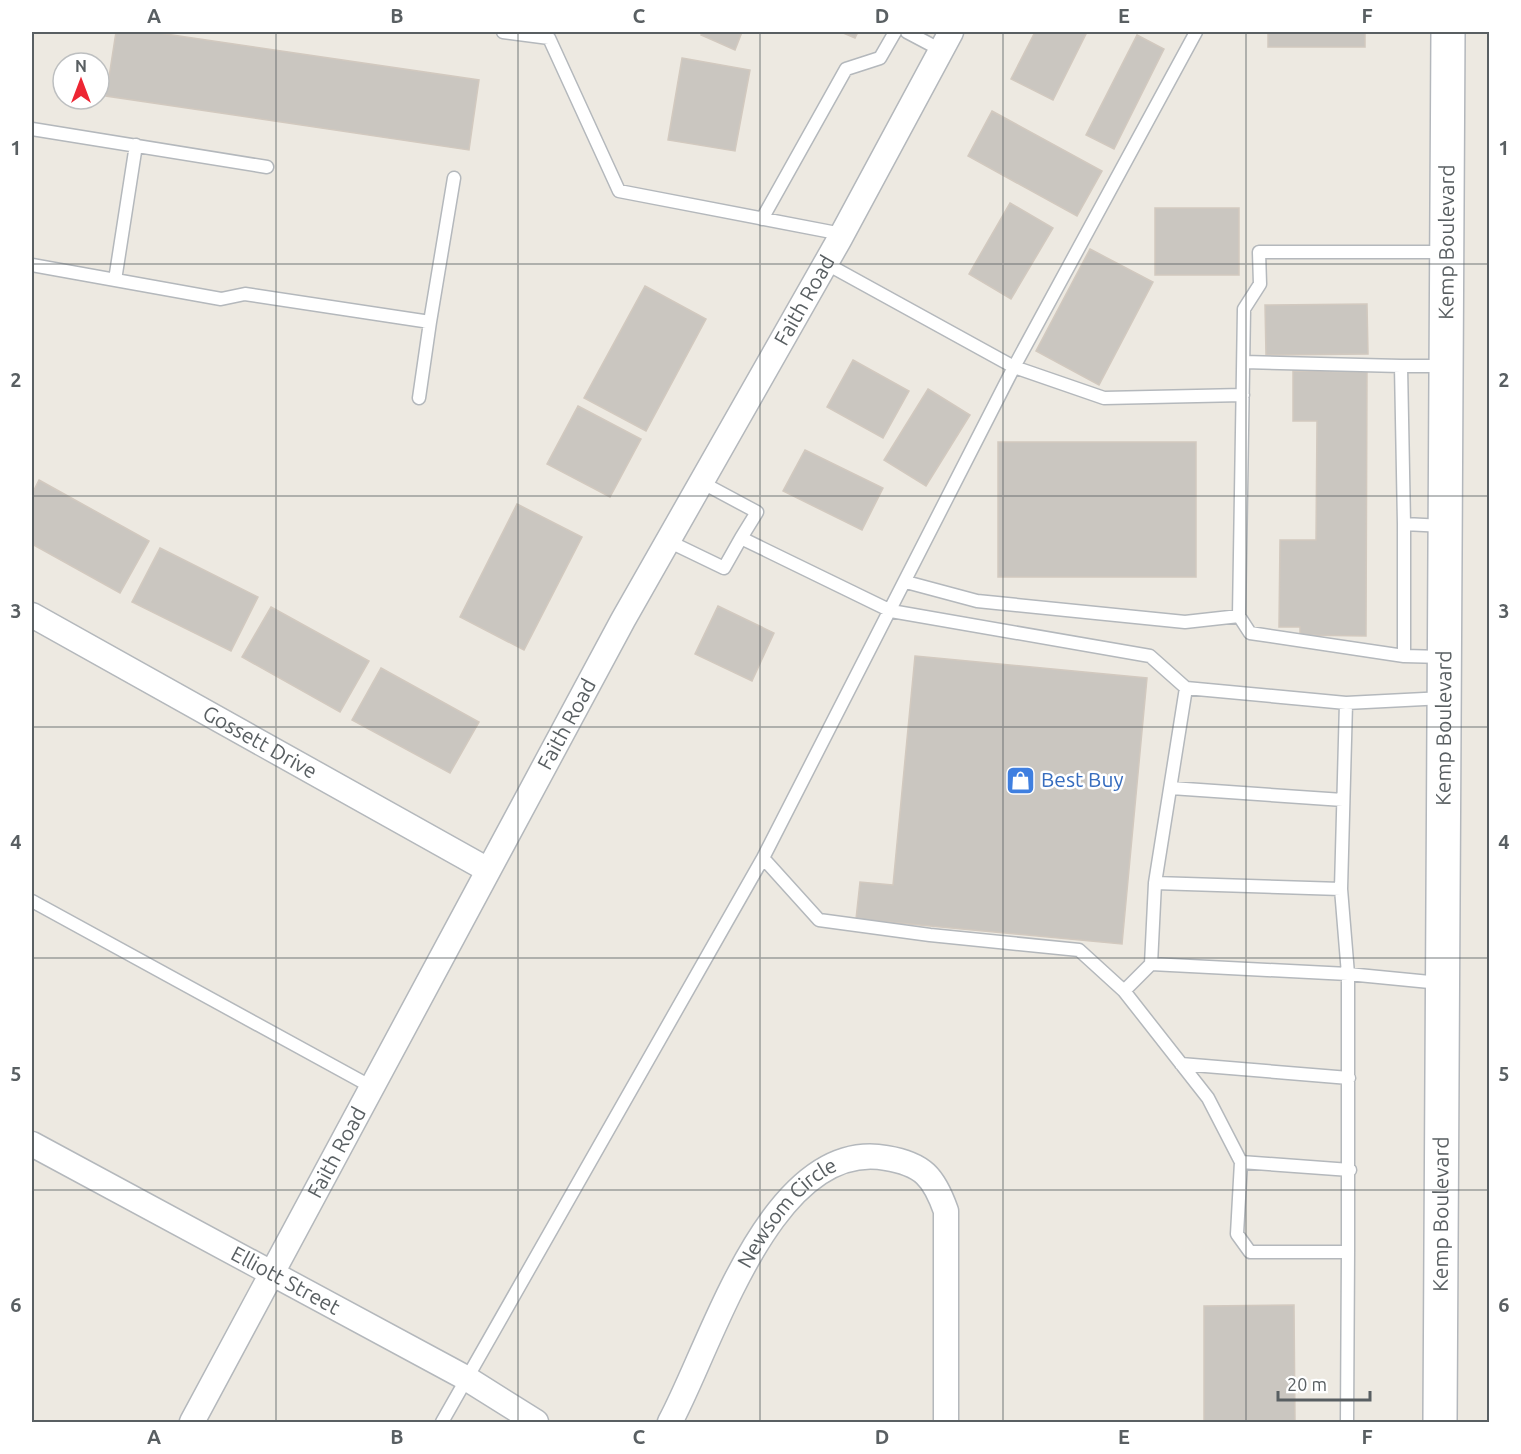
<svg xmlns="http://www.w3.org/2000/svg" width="1521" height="1454" font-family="Ubuntu,sans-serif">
  <rect width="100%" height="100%" fill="#ede9e1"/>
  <path fill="#cac6c0" stroke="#d2c9bf" stroke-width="1.5" d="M116,32H152L479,80L469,150L106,96Z
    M703,32H742L735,50L701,35Z
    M841,32H858L855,38Z
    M1035,32H1087L1053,100L1011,79Z
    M1268,32H1365V47H1268Z
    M1137,35L1164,49L1114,149L1086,135Z
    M682,58L750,70L735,151L668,140Z
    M992,111L1102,171L1077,216L968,156Z
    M1010,203L1053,228L1011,299L969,274Z
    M1155,208H1239V275H1155Z
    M1090,249L1153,282L1099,385L1036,351Z
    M645,286L706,319L646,431L584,398Z
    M1367,304L1368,354L1266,355L1265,305Z
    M853,360L909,391L883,438L827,407Z
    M1293,371L1367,372L1366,636L1300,635V627H1279L1280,540H1316L1317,421H1293Z
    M928,389L970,415L926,486L884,460Z
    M578,406L641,439L610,497L547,464Z
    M998,442H1196V577H998Z
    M805,450L883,488L862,530L783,491Z
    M39,480L149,541L120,593L32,544V494Z
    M517,504L582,537L524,650L460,617Z
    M160,548L258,597L231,651L132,602Z
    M718,606L774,633L752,681L695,654Z
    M271,607L369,661L340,712L242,657Z
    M915,656L1147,678L1122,944L856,919L860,882L893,885Z
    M381,668L479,722L450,773L352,720Z
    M1294,1305L1295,1422H1204V1306Z"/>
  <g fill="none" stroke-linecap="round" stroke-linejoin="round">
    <defs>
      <path id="lane" d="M503,32L549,38L619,191L842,234
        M907,32L941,50
        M32,129L267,167
        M762,219L846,69L880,58L895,32
        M825,263L1014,367L1104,398L1243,395
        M32,265L221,299L245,294L430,322L454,178
        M115,280L136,145
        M1244,362L1401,366L1404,524
        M1401,366H1445
        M419,398L430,322
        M701,482L757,512L741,538L891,611L1150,656L1186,688
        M668,541L724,568L741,538
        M906,582L977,601L1185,622L1239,616
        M1404,656V524L1444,526
        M1444,657L1404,656L1250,633L1239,616L1244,309L1260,284L1259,252H1446
        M1346,703L1341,889L1348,974V1252H1250L1237,1234L1241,1162L1208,1098L1124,991L1151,964L1155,883L1186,688L1346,703L1444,698
        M1171,788L1343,800
        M763,858L819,920L930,935L1079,950L1124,991
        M1155,883L1341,889
        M32,901L370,1086
        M1151,964L1348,974L1440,983
        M1181,1064L1349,1078
        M1241,1162L1350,1170
        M442,1422L763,858L1014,367L1196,32
        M1347,1422L1348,1252"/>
      <g id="street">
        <path id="s1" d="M32,615L488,870"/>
        <path id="s2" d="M32,1144L466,1378L536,1422"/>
        <path id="s3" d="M192,1422L623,620L839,240L951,32"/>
        <path id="s4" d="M670,1422C712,1345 771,1137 886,1158C923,1164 934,1177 946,1211V1422"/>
      </g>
      <g id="secondary">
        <path id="s5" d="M1440,1422L1448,32"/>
      </g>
    </defs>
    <use href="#lane" stroke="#b4b8bc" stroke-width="15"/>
    <use href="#street" stroke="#b4b8bc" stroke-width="27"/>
    <use href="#secondary" stroke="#b3b7bc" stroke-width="36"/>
    <use href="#lane" stroke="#fff" stroke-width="12"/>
    <use href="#street" stroke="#fff" stroke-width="24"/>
    <use href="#secondary" stroke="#fff" stroke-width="33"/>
  </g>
  <path fill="none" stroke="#595f62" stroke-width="1.5" stroke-opacity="0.55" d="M276,32V1422M518,32V1422M760,32V1422M1003,32V1422M1246,32V1422M32,264H1490M32,496H1490M32,727H1490M32,958H1490M32,1190H1490"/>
  <defs>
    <symbol id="shop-square" viewBox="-11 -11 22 22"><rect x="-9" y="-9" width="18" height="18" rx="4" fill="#3f7fe0" stroke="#fff"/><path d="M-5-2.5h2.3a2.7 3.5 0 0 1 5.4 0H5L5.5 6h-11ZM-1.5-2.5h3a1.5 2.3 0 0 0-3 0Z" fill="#fff"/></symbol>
  </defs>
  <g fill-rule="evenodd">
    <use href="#shop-square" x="1004" y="764" width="33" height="33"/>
  </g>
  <g text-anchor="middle" stroke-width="5" stroke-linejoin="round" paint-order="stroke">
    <g font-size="21" fill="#595f62" stroke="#fff">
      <text dy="7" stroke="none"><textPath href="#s5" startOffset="1180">Kemp Boulevard</textPath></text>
      <text dy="7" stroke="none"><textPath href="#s3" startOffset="1278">Faith Road</textPath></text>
      <text dy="7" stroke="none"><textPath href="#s3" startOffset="792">Faith Road</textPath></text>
      <text dy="7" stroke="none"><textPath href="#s5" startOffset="694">Kemp Boulevard</textPath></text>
      <text dy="7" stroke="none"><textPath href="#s1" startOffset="261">Gossett Drive</textPath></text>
      <text dy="7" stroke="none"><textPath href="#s3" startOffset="306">Faith Road</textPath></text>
      <text dy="7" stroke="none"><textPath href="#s5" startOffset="208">Kemp Boulevard</textPath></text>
      <text dy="7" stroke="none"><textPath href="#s4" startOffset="242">Newsom Circle</textPath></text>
      <text dy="7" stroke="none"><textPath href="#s2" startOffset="288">Elliott Street</textPath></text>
    </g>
    <g font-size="21" fill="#366cbe" stroke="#fff" text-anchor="start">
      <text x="1041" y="787">Best Buy</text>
    </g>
  </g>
  <rect width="1521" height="1454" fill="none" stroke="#ffffff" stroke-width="66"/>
  <g transform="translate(81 81)"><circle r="28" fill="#ffffff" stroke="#bdbfc0" stroke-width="1.5"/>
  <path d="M0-4.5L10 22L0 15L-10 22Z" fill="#ed2633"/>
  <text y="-9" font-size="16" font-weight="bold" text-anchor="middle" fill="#595f62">N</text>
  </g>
  <path d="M1278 1391v9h92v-9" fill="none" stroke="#595f62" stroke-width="3"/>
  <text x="1287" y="1391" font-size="18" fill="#595f62" stroke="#ffffff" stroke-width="4.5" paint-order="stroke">20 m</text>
  <rect x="33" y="33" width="1455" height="1388" fill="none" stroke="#595f62" stroke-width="2"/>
  <g font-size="20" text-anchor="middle" font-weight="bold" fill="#595f62">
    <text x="154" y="23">A</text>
    <text x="397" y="23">B</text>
    <text x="639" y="23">C</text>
    <text x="882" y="23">D</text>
    <text x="1124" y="23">E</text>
    <text x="1367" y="23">F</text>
    <text x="16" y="155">1</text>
    <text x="1504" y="155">1</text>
    <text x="16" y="387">2</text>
    <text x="1504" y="387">2</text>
    <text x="16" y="618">3</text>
    <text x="1504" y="618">3</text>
    <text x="16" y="849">4</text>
    <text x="1504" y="849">4</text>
    <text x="16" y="1081">5</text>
    <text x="1504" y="1081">5</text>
    <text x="16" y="1312">6</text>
    <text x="1504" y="1312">6</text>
    <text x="154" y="1444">A</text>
    <text x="397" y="1444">B</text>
    <text x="639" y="1444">C</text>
    <text x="882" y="1444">D</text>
    <text x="1124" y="1444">E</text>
    <text x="1367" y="1444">F</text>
  </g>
</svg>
